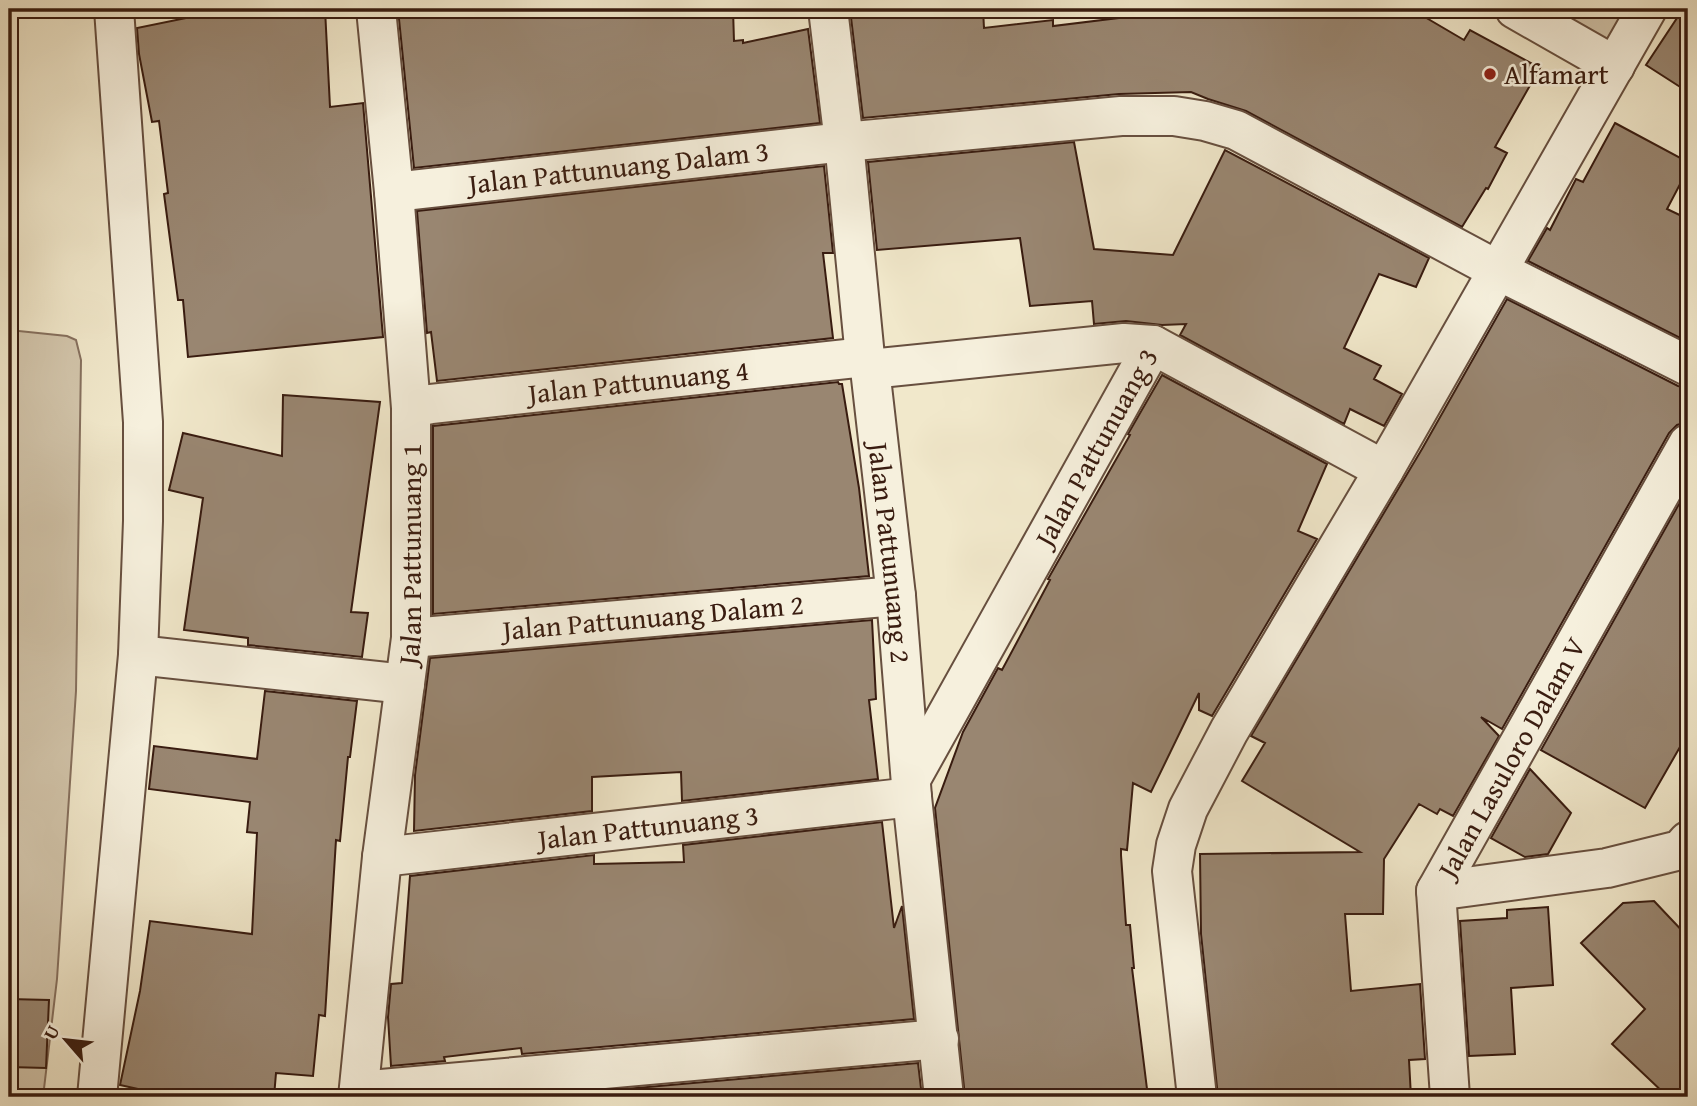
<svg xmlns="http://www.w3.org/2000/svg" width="1697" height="1106" font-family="'Gentium Book Plus',serif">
  <rect width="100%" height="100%" fill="#f1e8cb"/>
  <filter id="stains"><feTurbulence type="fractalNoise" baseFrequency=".00286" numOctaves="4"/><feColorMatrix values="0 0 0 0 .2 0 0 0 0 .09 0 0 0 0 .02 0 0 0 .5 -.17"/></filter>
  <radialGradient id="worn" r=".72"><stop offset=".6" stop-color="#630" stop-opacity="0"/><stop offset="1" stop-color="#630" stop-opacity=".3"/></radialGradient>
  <path fill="#d2c5ab" stroke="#86705e" stroke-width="2" d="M1551,9H1625L1608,40Z
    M9,330L67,336L76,340L81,360L76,691L57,979L43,1097H9Z"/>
  <path fill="#998671" stroke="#391c10" stroke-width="2" d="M230,9H325L330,107L363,103L383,337L188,357L183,300H178L164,194L168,193L159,121L152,122L139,54L137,28Z
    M398,9H733L734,41L743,40V43L808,29L820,123L414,168Z
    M850,9H983L984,28L1053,20V26L1192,9H1411L1464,40L1470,30L1540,68L1495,147L1507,153L1488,189L1486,188L1462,227L1246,111L1208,99L1191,92L1119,94L863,118Z
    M1683,9H1688V92L1646,65Z
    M1615,123L1688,162V169L1667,209L1688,219V342L1528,261L1547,228L1550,230L1576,179L1583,182Z
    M1074,142L1094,249L1173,255L1225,150L1429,258L1416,287L1379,274L1344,348L1381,366L1374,379L1402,394L1384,426L1350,409L1344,424L1180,335L1186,324L1162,325L1126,321L1094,324L1092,301L1030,306L1020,238L877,250L868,162Z
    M824,166L833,253H823L833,338L437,381L431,332L427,333L417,211Z
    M1507,299L1678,386L1688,388V422L1677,425L1669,433L1502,729L1481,717L1499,736L1453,816L1440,809L1437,814L1419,804L1384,859L1383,914H1345L1351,991L1420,984L1425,1059L1409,1060L1411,1097H1218L1201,934L1200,854L1360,852L1242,781L1265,743L1251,736L1422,449Z
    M1162,375L1327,464L1298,531L1317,539L1212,716L1199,710V693L1151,792L1133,783L1127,850L1121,849V855L1126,925H1130L1134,968H1132L1148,1097H965L935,808L963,732L998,668L1002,670L1050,580L1048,579L1130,435L1128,434Z
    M838,382L839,384H842L859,488L869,576L433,614V426Z
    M283,395L380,402L351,612L368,613L362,657L248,645V638L184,630L203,498L169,490L183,433L282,456Z
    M1688,488V733L1645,808L1541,750Z
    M872,620L876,699L869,700L878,779L682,801L681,772L592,777V811L414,831L415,775L430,658Z
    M265,691L357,701L350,757H348L340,841L336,840L325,1016L319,1015L313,1076L276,1073L274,1097H174L120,1085L140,991L150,921L252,934L257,833L247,832L250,802L149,789L154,746L257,759Z
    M1530,769L1571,813L1548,854L1525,857L1491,838Z
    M882,822L894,928L902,906L914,1019L522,1054L521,1048L444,1057L445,1061L391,1066L388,1017L391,984L402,983L410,876L594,855V864L684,862L683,845Z
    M1654,901L1688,937V1097H1668L1612,1044L1645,1009L1581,943L1623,903Z
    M1548,907L1553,985L1511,988L1515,1054L1469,1056L1460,921L1507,918V910Z
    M9,999L49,1000L46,1068L9,1067Z
    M918,1063L922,1097H534Z"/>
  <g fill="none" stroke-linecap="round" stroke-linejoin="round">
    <defs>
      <g id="minor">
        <path id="s1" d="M828,9L844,142L865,357L870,369L896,596L912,797L944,1097"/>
        <path d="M1515,9L1615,66"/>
        <path id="s2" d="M394,192L844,142L1121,116H1174L1205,121L1236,130L1499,271L1688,366"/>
        <path d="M870,369L1124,343L1153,345"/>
        <path id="s3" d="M411,408L431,404L865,357"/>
        <path id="s4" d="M411,638L896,596"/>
        <path d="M138,655L405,684"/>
        <path id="s5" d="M911,779L1153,345L1384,470"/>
        <path id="s6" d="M382,857L912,797"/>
        <path d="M1436,891L1607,868L1680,850L1688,841"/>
        <path d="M359,1091L939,1039"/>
        <path d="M97,1097L138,655L143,521V422L114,9"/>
        <path id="s7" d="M358,1097L382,857L411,638V408L394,192L376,9"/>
        <path d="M1197,1097L1172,871L1176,845L1188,809L1229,731L1384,470L1647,9"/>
        <path id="s8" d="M1450,1097L1436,891L1688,444"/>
      </g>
    </defs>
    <use href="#minor" stroke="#674f3f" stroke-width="42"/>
    <use href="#minor" stroke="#f6f0dd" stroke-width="38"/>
  </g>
  <circle fill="#8f2418" stroke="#f6f0dd" stroke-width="2.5" cx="1490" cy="74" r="7"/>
  <g text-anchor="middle" stroke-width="5" stroke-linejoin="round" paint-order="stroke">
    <g font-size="28" fill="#391c10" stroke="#f6f0dd" text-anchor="start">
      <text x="1504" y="84">Alfamart</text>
    </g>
    <g font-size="28" fill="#391c10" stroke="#f6f0dd">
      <text dy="10" stroke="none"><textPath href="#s2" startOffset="226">Jalan Pattunuang Dalam 3</textPath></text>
      <text dy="10" stroke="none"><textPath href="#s3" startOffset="229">Jalan Pattunuang 4</textPath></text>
      <text dy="10" stroke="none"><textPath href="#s5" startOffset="380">Jalan Pattunuang 3</textPath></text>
      <text dy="10" stroke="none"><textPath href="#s1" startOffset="548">Jalan Pattunuang 2</textPath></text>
      <text dy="10" stroke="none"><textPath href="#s7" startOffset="546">Jalan Pattunuang 1</textPath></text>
      <text dy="10" stroke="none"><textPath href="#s4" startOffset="243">Jalan Pattunuang Dalam 2</textPath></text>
      <text dy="10" stroke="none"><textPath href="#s8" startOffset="360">Jalan Lasuloro Dalam V</textPath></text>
      <text dy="10" stroke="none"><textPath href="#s6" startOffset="268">Jalan Pattunuang 3</textPath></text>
    </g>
  </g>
  <rect width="1697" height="1106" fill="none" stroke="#f1e8cb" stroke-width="35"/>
  <rect x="10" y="10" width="1676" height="1085" fill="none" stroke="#391c10" stroke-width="3.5"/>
  <rect x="18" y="18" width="1662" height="1071" fill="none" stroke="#391c10" stroke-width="2"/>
  <g transform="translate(66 1040) rotate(298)" stroke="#f6f0dd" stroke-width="5" paint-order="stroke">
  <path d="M0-5L12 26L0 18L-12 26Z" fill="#391c10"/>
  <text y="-10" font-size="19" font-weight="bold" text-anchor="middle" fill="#391c10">U</text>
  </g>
  <rect width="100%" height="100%" filter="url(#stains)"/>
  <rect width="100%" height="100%" fill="url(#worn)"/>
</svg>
